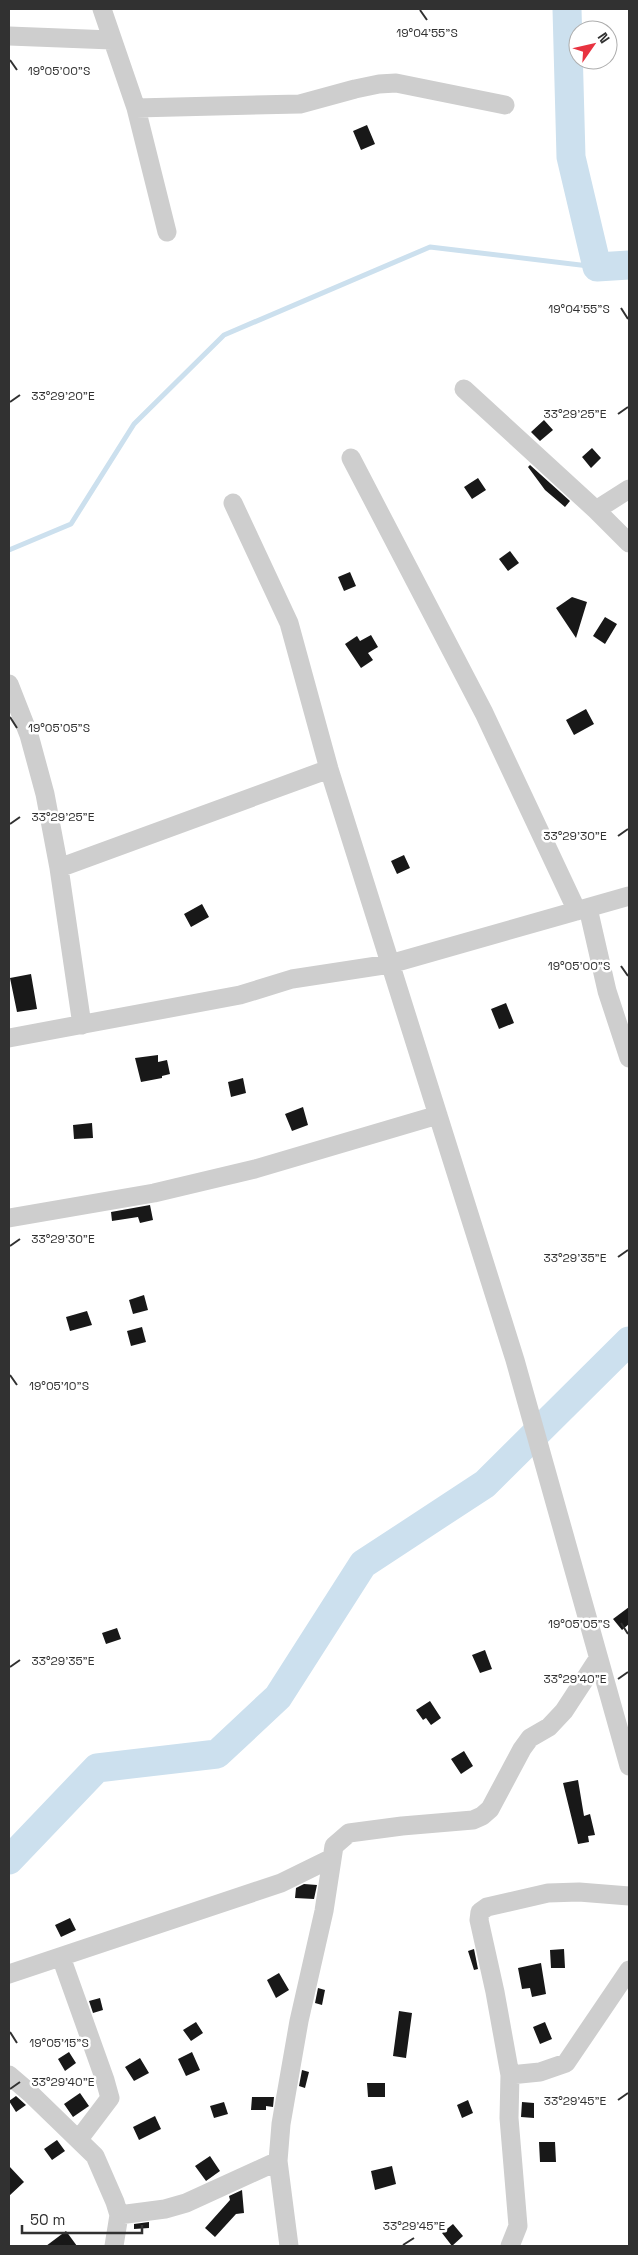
<svg xmlns="http://www.w3.org/2000/svg" width="638" height="2255" font-family="'Space Grotesk',sans-serif">
  <rect width="100%" height="100%" fill="#fff"/>
  <g fill="none" stroke-linecap="round" stroke-linejoin="round">
    <path stroke="#cce0ee" stroke-width="5" d="M9,550L71,524L134,424L224,335L430,247L597,267"/>
    <path stroke="#cce0ee" stroke-width="29" d="M567,9L571,157L597,267L629,265
      M9,1860L97,1768L217,1754L278,1697L363,1564L485,1484L629,1341"/>
  </g>
  <path fill="#181818" d="M367,125L375,144L361,150L353,131Z
    M544,420L553,430L540,441L531,432Z
    M592,448L601,458L591,468L582,457Z
    M530,465L570,501L565,507L545,490L528,467Z
    M478,478L486,490L472,499L464,487Z
    M510,551L519,563L508,571L499,559Z
    M350,572L356,586L344,591L338,577Z
    M572,597L587,602L576,638L556,608Z
    M605,617L617,624L605,644L593,636Z
    M371,635L378,647L368,653L373,660L361,668L345,644L357,636L360,641Z
    M586,709L594,724L574,735L566,720Z
    M404,855L410,868L397,874L391,861Z
    M202,904L209,917L191,927L184,914Z
    M31,974L37,1009L17,1012L10,978Z
    M506,1003L514,1023L499,1029L491,1009Z
    M158,1055V1062L167,1060L170,1074L162,1076V1078L141,1082L135,1058Z
    M243,1078L246,1093L231,1097L228,1082Z
    M303,1107L308,1125L292,1131L285,1114Z
    M92,1123L93,1138L74,1139L73,1125Z
    M150,1205L153,1220L140,1223L138,1217L112,1221L111,1212Z
    M144,1295L148,1310L133,1314L129,1300Z
    M87,1311L92,1325L70,1331L66,1317Z
    M142,1327L146,1342L131,1346L127,1331Z
    M629,1607V1624L622,1630L613,1619Z
    M117,1628L121,1639L106,1644L102,1633Z
    M485,1650L492,1669L480,1673L472,1655Z
    M430,1701L441,1718L431,1725L426,1718L423,1720L416,1710Z
    M464,1751L473,1766L461,1774L451,1759Z
    M578,1780L584,1816L590,1814L595,1835L588,1836L589,1842L578,1844L563,1783Z
    M304,1884L317,1885L314,1899L295,1898L296,1888Z
    M70,1918L76,1930L61,1937L55,1925Z
    M474,1949L478,1969L474,1970L468,1951Z
    M564,1949L565,1968H551L550,1950Z
    M541,1963L546,1994L532,1997L530,1988L522,1989L518,1968Z
    M279,1973L289,1990L276,1998L267,1980Z
    M318,1988L325,1990L322,2005L315,2003Z
    M100,1998L103,2010L93,2013L89,2001Z
    M399,2011L412,2013L406,2058L393,2056Z
    M196,2022L203,2033L191,2041L183,2030Z
    M545,2022L552,2039L540,2044L533,2027Z
    M69,2052L76,2063L65,2071L58,2059Z
    M192,2052L200,2070L186,2076L178,2059Z
    M140,2058L149,2073L134,2081L125,2067Z
    M302,2070L309,2072L305,2088L299,2086Z
    M367,2083H385V2097H368Z
    M80,2093L89,2106L73,2117L64,2104Z
    M16,2096L26,2105L16,2112L9,2101Z
    M252,2097H274L273,2107L266,2106V2110H251Z
    M468,2100L473,2113L462,2118L457,2105Z
    M224,2102L228,2114L214,2118L210,2106Z
    M522,2102L534,2103V2118L521,2117Z
    M155,2116L161,2129L139,2140L133,2127Z
    M57,2140L65,2151L52,2160L44,2149Z
    M539,2142H555L556,2162H540Z
    M210,2156L220,2171L206,2181L195,2166Z
    M9,2166L24,2182L9,2196Z
    M392,2166L396,2184L375,2190L371,2171Z
    M242,2190L244,2213L236,2214L215,2237L205,2228L230,2200L229,2196Z
    M149,2222V2228L134,2229V2224Z
    M453,2224L463,2236L452,2246L442,2233Z
    M66,2231L77,2246H46Z"/>
  <g fill="none" stroke-linecap="round" stroke-linejoin="round">
    <path stroke="#cecece" stroke-width="19" d="M102,9L136,108L167,232
      M9,36L112,40
      M136,108L300,104L355,89L379,84L396,83L505,105
      M464,389L596,510L629,543
      M351,458L484,713L577,911
      M233,503L289,623L329,769L515,1360L629,1766
      M596,510L629,489
      M9,684L29,735L45,794L59,868L82,1025
      M59,868L329,769
      M588,908L607,991L629,1058
      M9,1038L240,995L292,979L390,964L629,896
      M9,1218L154,1193L255,1169L438,1115
      M61,1957L105,2080L110,2098L79,2139
      M9,1974L281,1883L332,1858
      M9,2075L30,2093L95,2156L115,2202L119,2215L114,2246
      M510,2075L540,2072L566,2063L629,1970
      M119,2215L165,2209L186,2203L278,2161
      M289,2246L278,2161L281,2124L299,2021L324,1911L334,1846L349,1833L402,1826L473,1820L482,1816L490,1809L522,1749L530,1738L549,1727L564,1711L598,1659
      M510,2246L518,2226L509,2118L510,2075L495,1992L479,1920L480,1912L487,1907L548,1893L579,1892L629,1896"/>
  </g>
  <path fill="none" stroke="#313131" stroke-width="2" d="M420,10L427,20M10,60L17,70M621,308L628,319M10,402L20,395M618,414L628,407M10,717L17,728M10,824L20,817M618,836L628,829M621,966L628,976M10,1246L20,1239M618,1257L628,1250M10,1375L17,1385M621,1623L628,1634M10,1667L20,1660M618,1679L628,1672M10,2032L17,2043M10,2089L20,2082M618,2100L628,2093M403,2245L414,2238"/>
  <g font-size="12" text-anchor="middle" fill="#313131" stroke="#fff" stroke-width="5" stroke-linejoin="round" paint-order="stroke">
    <text x="427" y="37">19°04'55"S</text>
    <text x="59" y="75">19°05'00"S</text>
    <text x="579" y="313">19°04'55"S</text>
    <text x="63" y="400">33°29'20"E</text>
    <text x="575" y="418">33°29'25"E</text>
    <text x="59" y="732">19°05'05"S</text>
    <text x="63" y="821">33°29'25"E</text>
    <text x="575" y="840">33°29'30"E</text>
    <text x="579" y="970">19°05'00"S</text>
    <text x="63" y="1243">33°29'30"E</text>
    <text x="575" y="1262">33°29'35"E</text>
    <text x="59" y="1390">19°05'10"S</text>
    <text x="579" y="1628">19°05'05"S</text>
    <text x="63" y="1665">33°29'35"E</text>
    <text x="575" y="1683">33°29'40"E</text>
    <text x="59" y="2047">19°05'15"S</text>
    <text x="63" y="2086">33°29'40"E</text>
    <text x="575" y="2105">33°29'45"E</text>
    <text x="414" y="2230">33°29'45"E</text>
  </g>
  <rect width="638" height="2255" fill="none" stroke="#313131" stroke-width="20"/>
  <g transform="translate(593 45) rotate(56)"><circle r="24" fill="#ffffff" stroke="#adadad"/>
  <path d="M0-4L9 19L0 12L-9 19Z" fill="#e83340"/>
  <text y="-8" font-size="14" font-weight="bold" text-anchor="middle" fill="#313131">N</text>
  </g>
  <path d="M22 2225v8h120v-8" fill="none" stroke="#313131" stroke-width="2.5"/>
  <text x="30" y="2225" font-size="15" fill="#313131" stroke="#ffffff" stroke-width="4" paint-order="stroke">50 m</text>
</svg>
